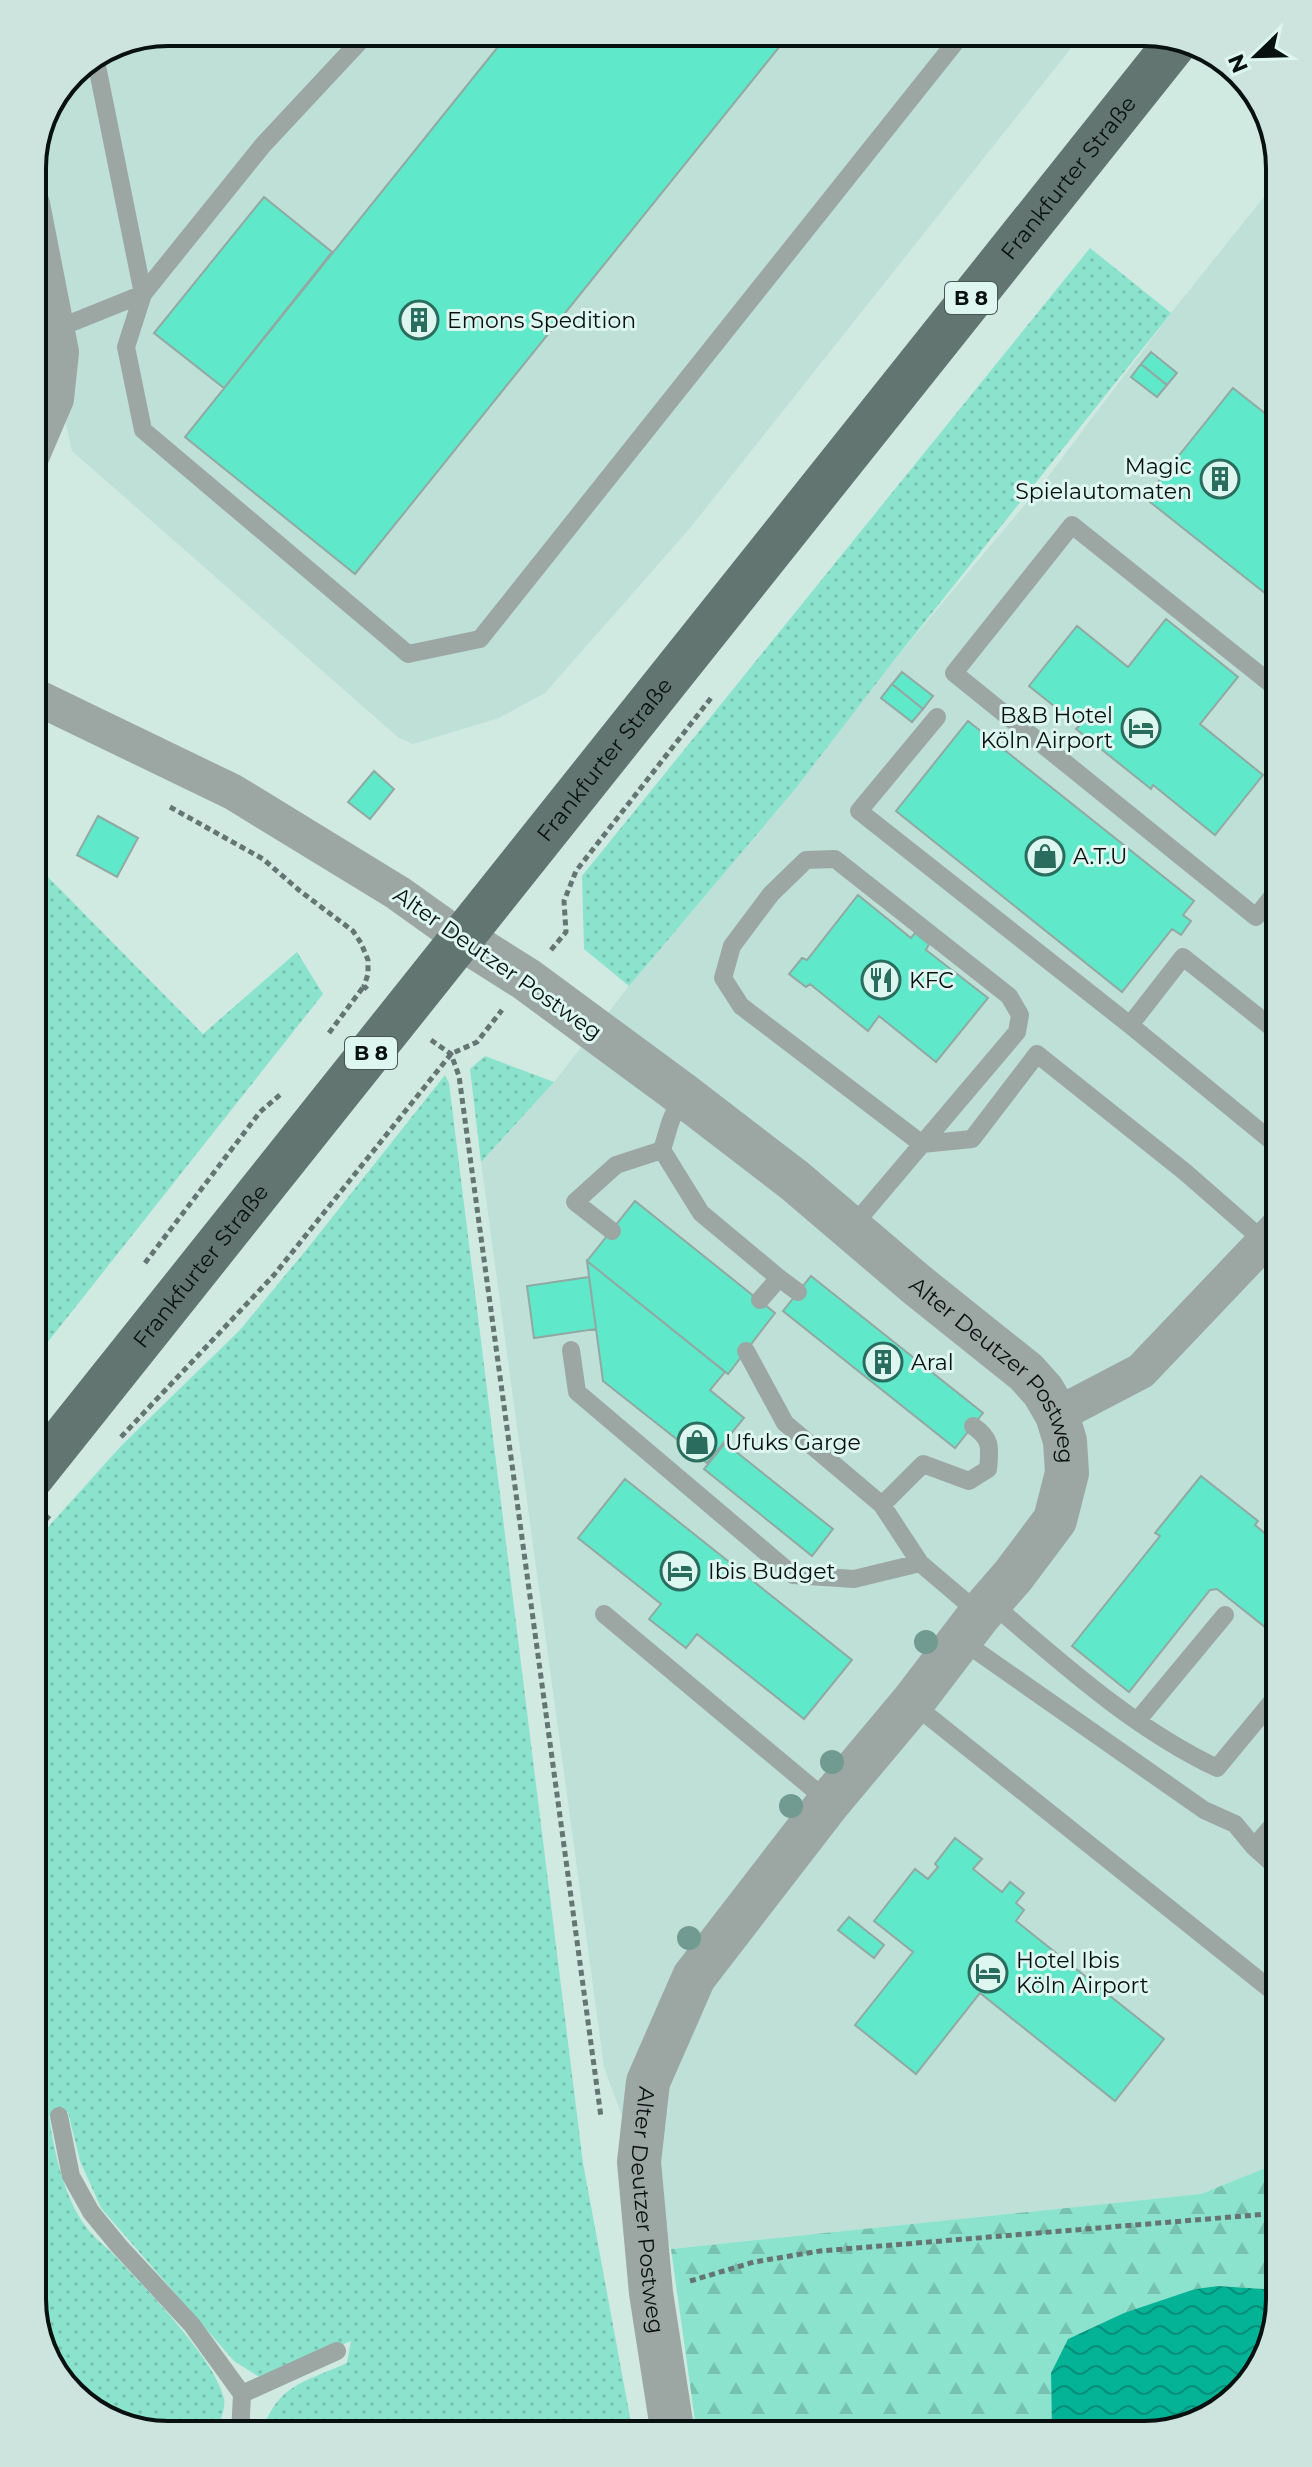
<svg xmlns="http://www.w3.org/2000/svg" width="1312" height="2467" font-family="Montserrat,sans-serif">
  <defs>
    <pattern id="grass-dots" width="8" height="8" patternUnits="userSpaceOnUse" patternTransform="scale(2)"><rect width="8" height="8" fill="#8be3cd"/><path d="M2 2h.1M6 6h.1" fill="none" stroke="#76c2af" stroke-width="1.8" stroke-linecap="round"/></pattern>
    <pattern id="forest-firs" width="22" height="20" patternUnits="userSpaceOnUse" patternTransform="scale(2)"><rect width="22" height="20" fill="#8be3cd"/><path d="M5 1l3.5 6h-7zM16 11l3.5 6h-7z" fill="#76c2af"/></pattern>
    <pattern id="water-waves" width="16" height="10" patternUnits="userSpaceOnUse" patternTransform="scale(2)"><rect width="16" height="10" fill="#04b296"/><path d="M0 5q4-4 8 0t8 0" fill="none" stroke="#048f79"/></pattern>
  </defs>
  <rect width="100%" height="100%" fill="#d0e9e1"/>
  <path fill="#bee0d6" d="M1083,33L690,528L545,693L499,718L413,744L399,738L72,451L32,271V160L72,72L116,42Z
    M1280,177V2162L1201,2194L671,2249L604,2067L481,1162L554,1082L629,986L796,788L892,663L1044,482L1171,313Z"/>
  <path fill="url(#grass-dots)" d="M1090,248L1171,313L892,663L796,788L629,986L584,949L582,876Z
    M32,861L203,1034L297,952L323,994L32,1362Z
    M485,1056L554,1082L481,1162L470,1069Z
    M445,1075L449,1083L583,2163L632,2428L615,2435H261C277,2384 303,2383 347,2363L351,2341L259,2377L234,2361L101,2208L80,2161L68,2112L49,2116C54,2152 64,2197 86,2227C94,2238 107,2247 116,2257C145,2288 216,2360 224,2399C226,2409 219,2425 215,2435H160L92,2412L43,2351L32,2299V1545L121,1446L240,1330L311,1244Z"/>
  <path fill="url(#forest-firs)" d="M1280,2162V2290L1218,2286L1195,2289L1125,2313L1068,2339L1051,2373L1052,2435H697L671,2249L1201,2194Z"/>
  <path fill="url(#water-waves)" d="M1218,2286L1280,2290V2299L1257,2375L1196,2424L1144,2435H1052L1051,2373L1068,2339L1124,2313L1195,2289Z"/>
  <path fill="#5fe8ca" stroke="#91a9a2" stroke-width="2" d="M788,36L355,574L185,437L505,38Z
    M264,197L332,252L224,388L154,333Z
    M1151,352L1177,373L1167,385L1141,364Z
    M1141,364L1167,385L1157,397L1131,377Z
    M1233,388L1280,425V605L1145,498Z
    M1166,619L1238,677L1200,724L1263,775L1215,835L1153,785L1151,789L1076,729L1079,726L1029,686L1077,626L1128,667Z
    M902,672L933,696L923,709L892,684Z
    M892,684L923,709L912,722L881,698Z
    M968,721L1194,901L1183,915L1191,921L1181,935L1172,929L1122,992L896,811Z
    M374,771L394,789L370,819L348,802Z
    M98,816L138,838L117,877L77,855Z
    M858,895L911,938L915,933L929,944L926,950L988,998L936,1062L879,1016L868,1031L810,984L806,987L789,974L802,958L807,960Z
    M635,1201L775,1313L728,1374L587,1261Z
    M587,1261L725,1372L710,1390L744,1418L707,1463L603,1381Z
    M811,1276L983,1413L955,1448L783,1311Z
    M589,1277L596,1329L534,1338L527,1286Z
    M725,1443L833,1529L812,1556L704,1469Z
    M1201,1476L1258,1521L1255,1525L1280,1546V1639L1217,1589L1210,1590L1129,1692L1072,1646L1160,1536L1155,1533Z
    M625,1479L852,1660L804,1719L697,1634L686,1648L649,1619L661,1604L578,1538Z
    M955,1838L982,1859L973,1869L1002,1892L1010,1882L1024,1893L1016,1903L1024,1910L1016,1921L1164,2039L1115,2101L980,1993L916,2074L855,2025L913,1952L874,1921L915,1869L928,1879L938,1867L935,1864Z
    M849,1917L884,1945L874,1958L838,1930Z"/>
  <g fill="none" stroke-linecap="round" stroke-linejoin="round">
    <path stroke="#657571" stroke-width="5" stroke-dasharray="6 4" stroke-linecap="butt" d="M170,807L263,859L300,891L353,931L361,943L368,960V974L364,986L370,992
      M551,950L566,932L564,901L576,871L711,698
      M329,1033L364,986
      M431,1040L451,1054L459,1076L601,2117
      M145,1263L260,1112L281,1094
      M121,1437L274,1275L451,1054L477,1042L502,1010
      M32,1535L50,1515
      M690,2281L754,2262L820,2251L1280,2213"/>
    <path stroke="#9ca7a4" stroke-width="18" d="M361,40L263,145L143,294L126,347L143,430L408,654L480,639L962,34
      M56,329L143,294L95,56
      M937,717L859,811L1130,1025L1280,1148
      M1280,887L1256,917L954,673L1072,525L1280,691
      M1130,1025L1183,957L1280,1034
      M682,1094L670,1123L662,1150L701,1213L779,1278L760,1300
      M851,1228L1017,1032L1020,1015L1009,996L835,859L806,860L771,894L732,946L723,978L741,1006L922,1144L972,1139L1037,1054L1185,1172L1265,1242
      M612,1231L575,1202L616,1165L662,1150
      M779,1278L798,1292
      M571,1350L577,1392L793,1575L854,1579L920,1563
      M746,1351L785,1423L882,1505L920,1563L980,1614
      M882,1505L923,1464L969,1481L988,1469C990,1448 992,1439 973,1426
      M990,1602C1062,1663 1131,1727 1217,1768L1280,1692
      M604,1614L829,1802
      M961,1640L1204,1810L1235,1824L1254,1847L1280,1870
      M912,1703L1280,1997
      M1137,1721L1225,1615
      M1254,1847L1280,1817
      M59,2116L71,2176L91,2212L119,2246L192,2325L242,2394
      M90,2410L128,2424
      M240,2435L242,2394L337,2351"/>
    <path stroke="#9ca7a4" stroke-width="36" d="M32,455L56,399L61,352L32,204
      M32,695L233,792L398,893L461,938
      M1057,1415L1141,1371L1280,1225"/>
    <path stroke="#9ca7a4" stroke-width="44" id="s1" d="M461,938L526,979L682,1094L794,1180L916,1284L1026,1372L1043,1391L1057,1415L1065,1441L1067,1473L1055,1520L1013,1576L980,1614L912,1703L829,1802L694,1977L648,2082L639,2162L651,2293L673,2435"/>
    <path stroke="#627570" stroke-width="44" id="s2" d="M32,1477L1177,41"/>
  </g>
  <g fill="#719b90">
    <circle cx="926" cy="1642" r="12"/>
    <circle cx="832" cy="1762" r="12"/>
    <circle cx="791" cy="1806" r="12"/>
    <circle cx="689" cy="1938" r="12"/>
  </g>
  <defs>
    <symbol id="building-ring" viewBox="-11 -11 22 22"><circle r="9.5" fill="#ddf6ef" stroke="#2a6d5e" stroke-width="1.5"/><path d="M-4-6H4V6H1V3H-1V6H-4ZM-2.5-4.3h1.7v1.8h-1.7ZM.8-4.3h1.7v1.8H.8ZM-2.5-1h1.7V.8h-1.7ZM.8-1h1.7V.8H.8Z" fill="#2a6d5e"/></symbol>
    <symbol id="hotel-ring" viewBox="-11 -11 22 22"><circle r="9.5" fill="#ddf6ef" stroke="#2a6d5e" stroke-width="1.5"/><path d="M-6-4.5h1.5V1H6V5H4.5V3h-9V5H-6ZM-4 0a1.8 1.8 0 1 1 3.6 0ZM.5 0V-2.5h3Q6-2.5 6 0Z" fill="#2a6d5e"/></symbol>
    <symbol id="shop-ring" viewBox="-11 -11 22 22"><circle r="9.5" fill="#ddf6ef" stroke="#2a6d5e" stroke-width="1.5"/><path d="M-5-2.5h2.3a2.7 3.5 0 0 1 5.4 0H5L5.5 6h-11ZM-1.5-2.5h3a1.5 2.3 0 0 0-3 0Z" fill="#2a6d5e"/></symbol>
    <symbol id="restaurant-ring" viewBox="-11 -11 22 22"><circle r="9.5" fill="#ddf6ef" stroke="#2a6d5e" stroke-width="1.5"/><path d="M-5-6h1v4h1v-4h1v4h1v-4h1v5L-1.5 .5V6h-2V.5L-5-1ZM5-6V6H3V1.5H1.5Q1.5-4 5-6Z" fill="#2a6d5e"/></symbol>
  </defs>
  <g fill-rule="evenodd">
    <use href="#building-ring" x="397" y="298" width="44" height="44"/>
    <use href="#building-ring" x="1198" y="457" width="44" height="44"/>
    <use href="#hotel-ring" x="1119" y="706" width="44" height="44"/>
    <use href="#shop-ring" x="1023" y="834" width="44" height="44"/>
    <use href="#restaurant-ring" x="859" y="958" width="44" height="44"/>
    <use href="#building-ring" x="861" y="1340" width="44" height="44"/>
    <use href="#shop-ring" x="675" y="1420" width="44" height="44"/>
    <use href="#hotel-ring" x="658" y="1549" width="44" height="44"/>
    <use href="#hotel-ring" x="966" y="1951" width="44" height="44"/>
  </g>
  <g text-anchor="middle" stroke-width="6" stroke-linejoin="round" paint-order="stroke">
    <g fill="#ddf6ef" stroke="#485652" stroke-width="2">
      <rect x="945" y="282" width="52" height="32" rx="6"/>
      <rect x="345" y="1037" width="52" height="32" rx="6"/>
    </g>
    <g font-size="20" font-weight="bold" fill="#08110f">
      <text x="971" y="305">B 8</text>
      <text x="371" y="1060">B 8</text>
    </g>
    <g font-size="22" fill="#08110f" stroke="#ddf6ef">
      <text dy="8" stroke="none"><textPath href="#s2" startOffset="1662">Frankfurter Straße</textPath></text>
      <text dy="8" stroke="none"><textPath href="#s2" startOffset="918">Frankfurter Straße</textPath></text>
      <text transform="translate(498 963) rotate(35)" y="8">Alter Deutzer Postweg</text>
      <text dy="8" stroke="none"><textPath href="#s2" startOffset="270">Frankfurter Straße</textPath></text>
      <text dy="8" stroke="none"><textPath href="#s1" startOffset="692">Alter Deutzer Postweg</textPath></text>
      <text dy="8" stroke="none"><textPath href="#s1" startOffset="1700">Alter Deutzer Postweg</textPath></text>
    </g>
    <g font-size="22" fill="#08110f" stroke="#ddf6ef" text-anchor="start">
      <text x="447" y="328">Emons Spedition</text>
      <text x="1192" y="474" text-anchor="end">Magic<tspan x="1192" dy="25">Spielautomaten</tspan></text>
      <text x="1113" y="723" text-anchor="end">B&amp;B Hotel<tspan x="1113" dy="25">Köln Airport</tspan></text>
      <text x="1073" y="864">A.T.U</text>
      <text x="909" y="988">KFC</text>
      <text x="911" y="1370">Aral</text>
      <text x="725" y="1450">Ufuks Garge</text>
      <text x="708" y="1579">Ibis Budget</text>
      <text x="1016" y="1968">Hotel Ibis<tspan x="1016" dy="25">Köln Airport</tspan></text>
    </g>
  </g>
  <path d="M0 0H1312V2467H0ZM168 46H1144A122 122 0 0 1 1266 168V2299A122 122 0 0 1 1144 2421H168A122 122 0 0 1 46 2299V168A122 122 0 0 1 168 46Z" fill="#cce4dd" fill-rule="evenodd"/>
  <path fill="none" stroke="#08110f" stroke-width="4" d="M168 46H1144A122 122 0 0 1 1266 168V2299A122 122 0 0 1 1144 2421H168A122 122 0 0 1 46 2299V168A122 122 0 0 1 168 46Z"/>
  <g transform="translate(1256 56) rotate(247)" stroke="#ddf6ef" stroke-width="6" paint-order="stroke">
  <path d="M0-6L14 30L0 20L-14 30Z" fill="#08110f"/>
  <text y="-12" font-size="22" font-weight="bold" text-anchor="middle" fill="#08110f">N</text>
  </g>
</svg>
